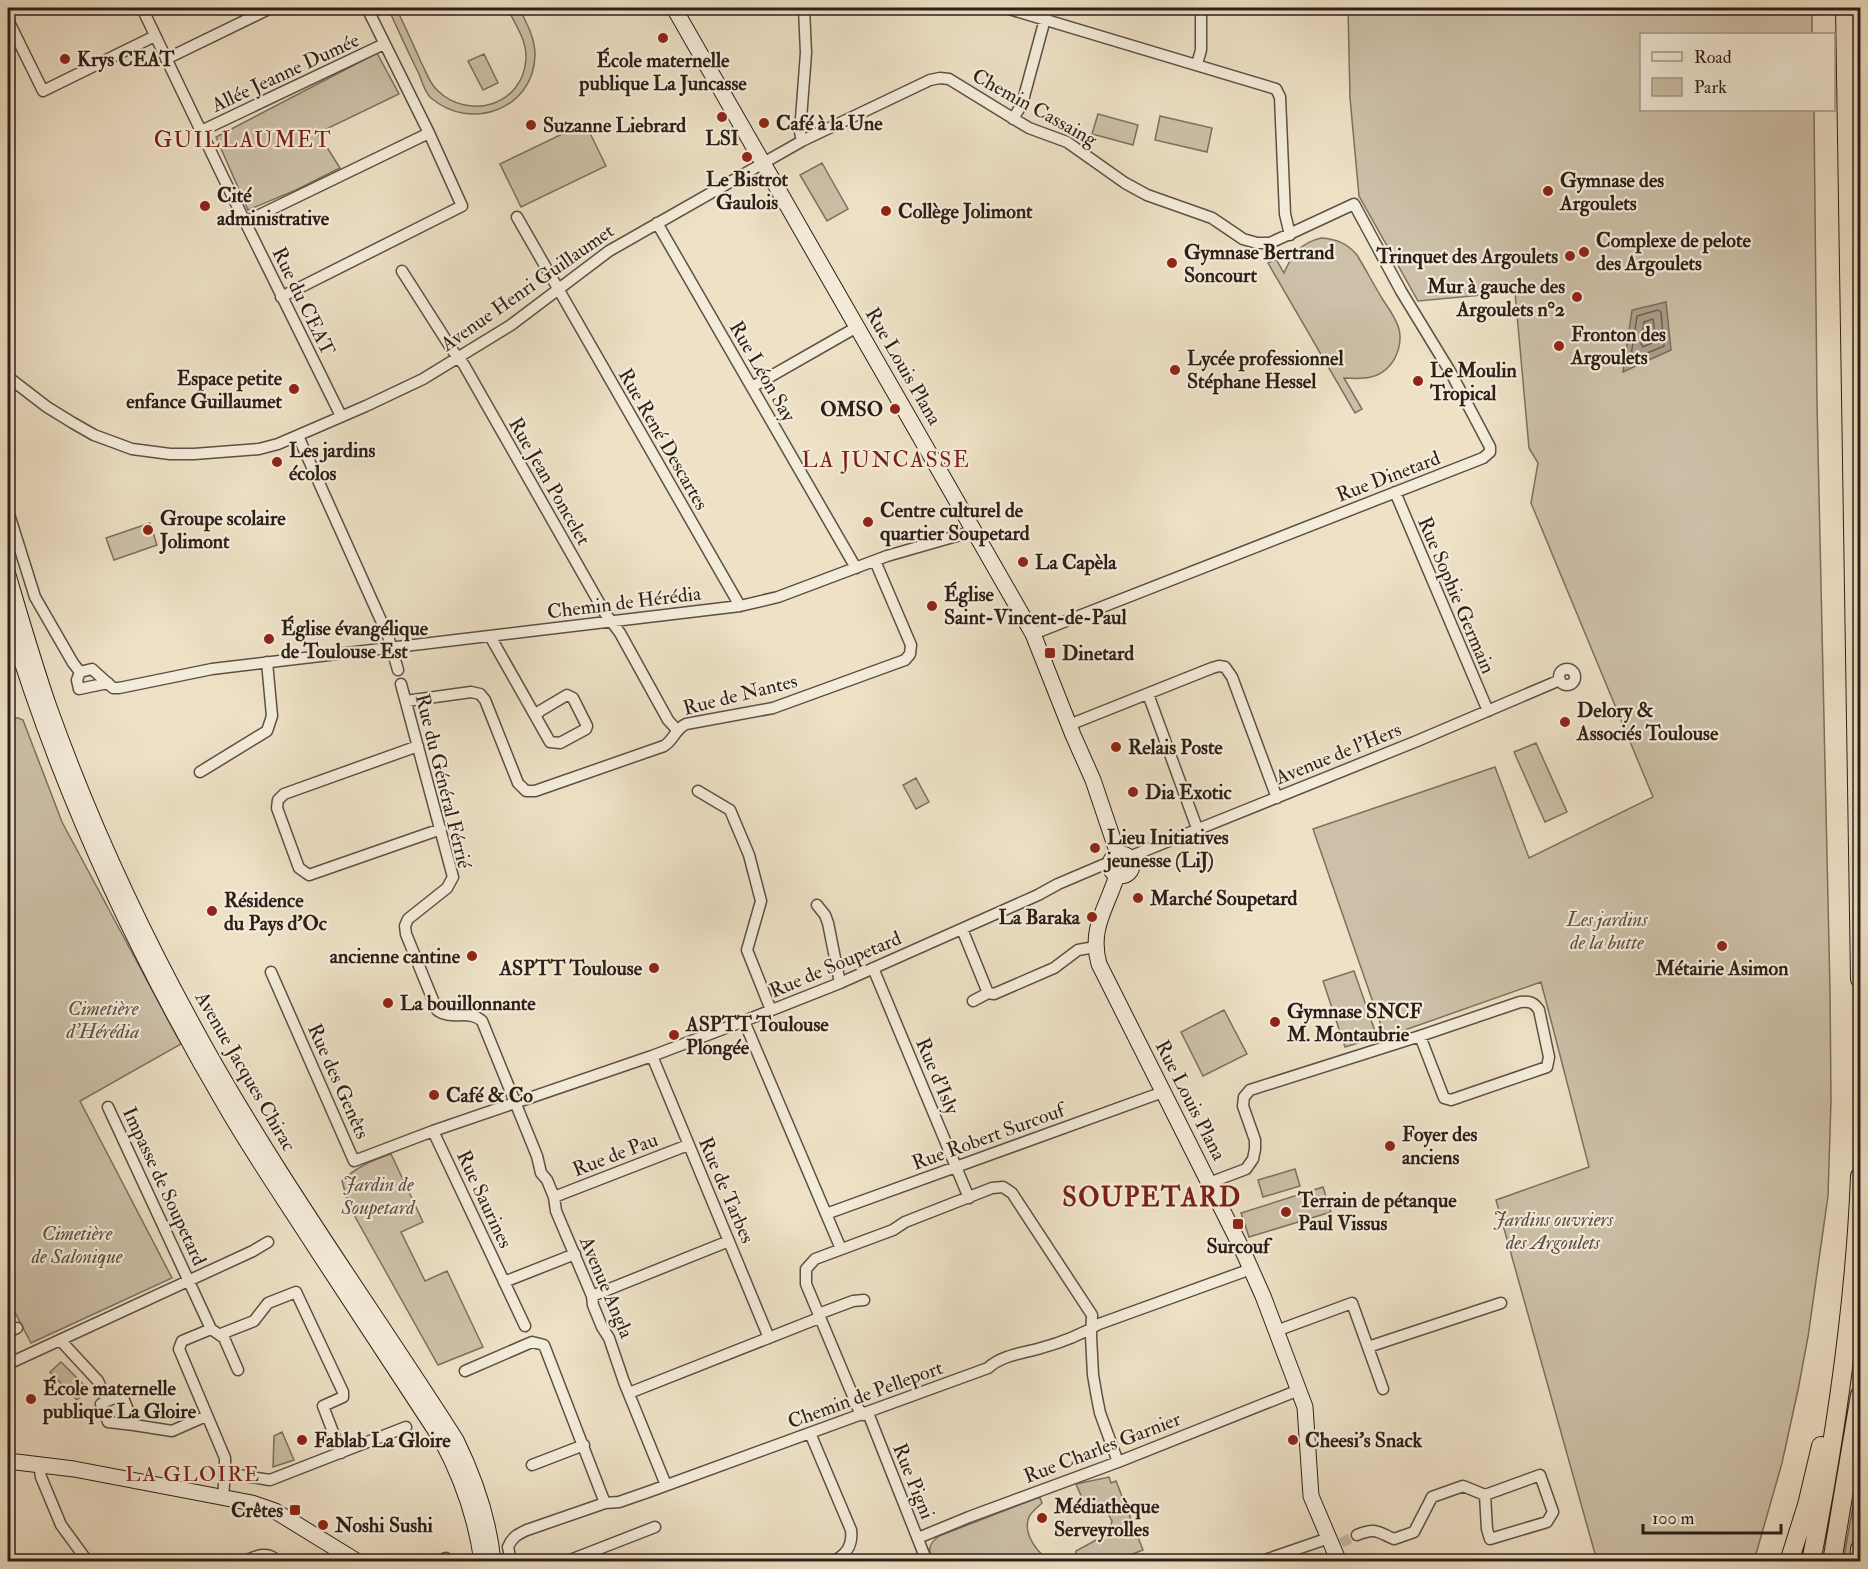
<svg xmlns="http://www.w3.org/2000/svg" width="1868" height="1569" font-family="'IM FELL Double Pica',serif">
  <rect width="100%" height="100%" fill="#eee1c6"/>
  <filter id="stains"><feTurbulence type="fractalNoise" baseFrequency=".00333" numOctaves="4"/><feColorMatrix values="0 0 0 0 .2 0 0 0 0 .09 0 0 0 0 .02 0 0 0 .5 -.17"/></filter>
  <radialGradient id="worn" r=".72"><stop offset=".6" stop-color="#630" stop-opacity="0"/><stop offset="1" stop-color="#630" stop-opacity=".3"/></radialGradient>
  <path fill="#cdc0a8" stroke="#7c7060" stroke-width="1.5" d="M388,8H396C405,26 413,44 421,62C426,71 429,83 437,90C468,121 523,106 526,59C527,41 515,23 507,8H519C526,22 535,37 535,55C534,109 471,132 431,98C425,93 422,82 419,74C408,52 398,30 388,8Z
    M1348,8H1812V34H1642V110H1814L1817,404L1830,991L1831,1100L1828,1196L1808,1337L1798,1390L1782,1463L1754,1561H1597L1496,1200L1589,1167L1541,982L1385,1037L1313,829L1495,767L1529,858L1653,797L1531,503L1538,463L1529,448L1515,292L1418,301L1359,196L1350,98Z
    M377,53L399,94L318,133L340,168L296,190L248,210L216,137Z
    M484,54L498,83L483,90L468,61Z
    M1098,114L1138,125L1133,145L1092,134Z
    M1160,116L1212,128L1207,152L1155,140Z
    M585,123L606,166L521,207L500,164Z
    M822,163L848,209L827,221L800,175Z
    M1321,238C1336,239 1347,243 1357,255C1366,270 1374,285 1383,300C1389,309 1396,318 1399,329C1402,341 1398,355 1391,364C1379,380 1362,379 1344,378L1362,409L1355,413L1268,263L1276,259L1284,273C1292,254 1301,243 1321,238Z
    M150,523L157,545L114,560L106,538Z
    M8,717L18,718L23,720L62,822L181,1044L80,1101L172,1278L31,1343L8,1299Z
    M1536,743L1567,812L1545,822L1514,752Z
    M916,778L929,802L916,809L903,785Z
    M1354,971L1377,1037L1345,1047L1323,981Z
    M1224,1010L1247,1054L1203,1076L1181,1032Z
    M391,1154L423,1222L401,1232L425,1281L447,1271L483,1347L438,1365L349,1206L342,1181C356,1167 373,1160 391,1154Z
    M1295,1169L1300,1186L1263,1197L1258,1180Z
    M1323,1187L1331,1212L1249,1237L1241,1213Z
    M61,1362L88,1389L77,1400L50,1372Z
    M282,1432L294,1460L273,1467L274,1436Z
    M1859,1472H1860C1860,1502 1858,1532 1851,1561L1843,1562Z
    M1109,1477L1111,1483L1116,1481L1143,1550L1114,1561H1066L1075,1560L1076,1551L1109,1533L1112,1521L1103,1505L1083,1500L1076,1484Z
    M1040,1497L1042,1503C1038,1507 1031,1512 1029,1517C1022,1534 1039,1557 1054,1561H933C928,1550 928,1544 939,1536Z"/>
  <path fill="#ac9f8b" stroke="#796c5d" stroke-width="1.5" d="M1666,302L1671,350L1623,372L1632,310Z"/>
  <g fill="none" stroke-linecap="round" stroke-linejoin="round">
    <path stroke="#6c5f52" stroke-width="1.5" d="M1658,310L1661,312L1664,346L1633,359L1631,356L1637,316Z
      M1653,319L1656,341L1643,347L1641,344L1644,322Z"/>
    <path stroke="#c7baa3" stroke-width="10" stroke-dasharray="10 5" stroke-linecap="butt" d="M1341,1543L1357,1535"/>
    <defs>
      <path id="street" d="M142,8L223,177L341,416
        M1006,8L1276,89L1280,97L1285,214L1290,235
        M8,20L43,91L155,36
        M166,59L271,8
        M1197,64L1201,50V8
        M1013,119L1022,104L1048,8
        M201,131L384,44
        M802,141L800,132L806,53L804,8
        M517,217L740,606
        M245,222L429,133
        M657,223L856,568
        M402,271L453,351L464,365L605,613L620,633L668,720L677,730
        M281,297L462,206L429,133L367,8
        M8,377L47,407L73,423L94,435L132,449L170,454H194L259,449L278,444L366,406L423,379L511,325L609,251L802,141L930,80L940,78L949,79L1029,128L1067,142L1125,183L1147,195L1212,218L1243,239L1257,243H1270L1354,204L1401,291L1451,373L1490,447V452L1483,458L1033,634
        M752,387L857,327
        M298,436L388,636L398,670
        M1395,492L1488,711
        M8,511L35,597L73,663L80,672
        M490,636L550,742L560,743L586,729L587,726L573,698L567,695L540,711L536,716
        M1559 677a8 8 0 1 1 16 0a8 8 0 1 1-16 0Z
        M108,683L79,689L77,680L80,672L92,669L113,688H119L212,669L740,606L778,597L887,556L974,531
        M401,684L453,877L447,888L408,919L405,926L406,934L437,1010C450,1021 469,1009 482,1021L537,1156L541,1173L547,1180L554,1197L556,1211L592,1296L593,1305L602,1327L609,1338L624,1382L666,1485
        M1148,694L1197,828
        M406,701L471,692L480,694L485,700L518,783L526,791H535L664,746C674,740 675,729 686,724L773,708L905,660L910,654L911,645L875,561
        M1069,725L1212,668L1219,666L1225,667L1232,677L1277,798
        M418,746L284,794L278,800L277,808L299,868L309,875L441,829
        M200,772L267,731L272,716L267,662
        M698,791L730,810L749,855L761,901L747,950L771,1010
        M1129,857L1417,741L1560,680
        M817,905L825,915L828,923L840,983
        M962,929L988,993
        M873,968L969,1198
        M271,972L354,1161L433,1131L652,1056L744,1021L840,983L1038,895L1058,884L1105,864H1110
        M973,1001L988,993L994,994L1054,968L1078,950L1095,947
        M744,1021L841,1249
        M652,1056L769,1338
        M108,1107L211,1329L224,1338L238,1370
        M433,1131L525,1326
        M1209,1183L1246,1169L1253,1159L1255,1149V1140L1243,1106L1244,1097L1250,1090L1420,1036L1520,1002C1529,1001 1534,1002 1539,1010L1549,1057L1547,1067L1451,1100L1444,1098L1420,1036
        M554,1197L688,1145
        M826,1214L1163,1092
        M504,1282L575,1254
        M592,1296L729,1241
        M211,1329L182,1341L179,1349L225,1458V1473L223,1497
        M1276,1331L1352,1303L1383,1389
        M8,1332L17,1328
        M221,1334L254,1321L268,1303L296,1292L343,1392V1397L323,1406L341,1453
        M61,1341L98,1381L107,1401L122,1395L134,1425L172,1431L206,1416
        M1368,1347L1501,1303
        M8,1364L253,1251L268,1242
        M465,1371L532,1342L544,1345L605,1503
        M629,1393L819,1318L821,1313L853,1301L864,1300
        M107,1401L101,1404L108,1422L134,1425
        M868,1413L927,1562
        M863,1415L858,1408L806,1284V1269L815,1259L893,1230L905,1222L992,1188L1003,1187L1012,1193L1092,1315L1091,1336L1093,1375L1097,1398L1100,1413L1118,1462
        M810,1433L851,1530C853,1546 846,1555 832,1562
        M39,1464L41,1477L61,1525L88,1562
        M532,1465L584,1445
        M225,1473L270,1480L406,1427
        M1357,1535C1375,1527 1378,1532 1394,1539L1414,1532L1432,1497L1463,1486L1485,1495L1540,1475L1553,1512L1547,1522L1490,1539L1487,1529L1485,1495
        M918,1538L969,1517L1118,1462L1299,1390
        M242,1562C254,1557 268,1549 278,1562
        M437,1562L446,1558
        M511,1562L508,1547C512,1537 518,1534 527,1530L605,1503L619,1502L648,1492L988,1368C1002,1355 1024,1353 1041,1348C1060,1343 1082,1334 1099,1324L1251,1269
        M565,1562L655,1527
        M1210,1562H1227
        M1259,1562L1329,1538"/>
      <path id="secondary" d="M674,8L1033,634L1073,735L1093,780L1118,854
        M8,575C21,619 34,664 49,707C88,816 137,923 193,1025C271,1169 368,1302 456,1440C475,1479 489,1518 493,1562
        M8,617C60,791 137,956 229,1112C256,1158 286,1202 315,1247C357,1311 399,1375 441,1439C462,1478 476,1517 482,1562
        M1110 865a11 11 0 1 1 22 0a11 11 0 1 1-22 0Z
        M1117,875C1107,908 1089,928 1099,964L1242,1249L1263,1296L1305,1407L1311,1496L1339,1562
        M8,1461L74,1469L252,1503L275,1511L358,1562"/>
      <path id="highway" d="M1845,8L1860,979
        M1789,1562L1807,1505L1821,1446
        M1811,1562C1836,1434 1855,1306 1860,1176
        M1832,1562L1860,1395
        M1859,1562L1860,1549"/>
    </defs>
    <use href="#street" stroke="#5c5044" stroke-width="13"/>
    <use href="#secondary" stroke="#2c1f18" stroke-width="17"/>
    <use href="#highway" stroke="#2c1f18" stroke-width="20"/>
    <use href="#street" stroke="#f4ecda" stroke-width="10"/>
    <use href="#secondary" stroke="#f4ecda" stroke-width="15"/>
    <use href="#highway" stroke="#eee1c6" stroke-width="18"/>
  </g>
  <g fill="#8f2418" stroke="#f4ecda" stroke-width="2">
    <circle cx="663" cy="38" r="6"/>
    <circle cx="65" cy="59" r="6"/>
    <circle cx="722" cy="117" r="6"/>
    <circle cx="764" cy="123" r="6"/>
    <circle cx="531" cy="125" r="6"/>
    <circle cx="747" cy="157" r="6"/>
    <circle cx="1548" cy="191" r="6"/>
    <circle cx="205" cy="206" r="6"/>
    <circle cx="886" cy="211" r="6"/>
    <circle cx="1584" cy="252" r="6"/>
    <circle cx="1570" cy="256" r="6"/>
    <circle cx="1172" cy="263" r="6"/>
    <circle cx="1577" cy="297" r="6"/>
    <circle cx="1559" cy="346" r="6"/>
    <circle cx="1175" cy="370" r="6"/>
    <circle cx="1418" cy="381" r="6"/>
    <circle cx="294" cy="389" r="6"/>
    <circle cx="895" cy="409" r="6"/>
    <circle cx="277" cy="462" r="6"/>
    <circle cx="868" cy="522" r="6"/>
    <circle cx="148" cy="530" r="6"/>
    <circle cx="1023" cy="562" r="6"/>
    <circle cx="932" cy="606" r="6"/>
    <circle cx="269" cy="639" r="6"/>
    <rect x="1044" y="647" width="12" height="12" rx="3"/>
    <circle cx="1565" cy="722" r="6"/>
    <circle cx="1116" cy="747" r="6"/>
    <circle cx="1133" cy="792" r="6"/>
    <circle cx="1095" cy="848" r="6"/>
    <circle cx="1138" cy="898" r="6"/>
    <circle cx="212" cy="911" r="6"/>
    <circle cx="1092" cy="917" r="6"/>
    <circle cx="1722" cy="946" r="6"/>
    <circle cx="472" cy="956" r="6"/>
    <circle cx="654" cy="968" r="6"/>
    <circle cx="388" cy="1003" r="6"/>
    <circle cx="1275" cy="1022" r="6"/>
    <circle cx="674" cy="1035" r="6"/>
    <circle cx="434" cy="1095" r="6"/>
    <circle cx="1390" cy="1146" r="6"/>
    <circle cx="1286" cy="1212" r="6"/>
    <rect x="1232" y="1218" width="12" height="12" rx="3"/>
    <circle cx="31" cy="1399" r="6"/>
    <circle cx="302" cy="1440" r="6"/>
    <circle cx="1293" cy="1440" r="6"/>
    <rect x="289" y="1504" width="12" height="12" rx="3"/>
    <circle cx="1042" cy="1518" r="6"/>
    <circle cx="323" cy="1525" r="6"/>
  </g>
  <g text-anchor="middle" stroke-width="4.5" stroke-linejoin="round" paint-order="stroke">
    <g font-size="20" font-weight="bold" fill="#2c1f18" stroke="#f4ecda" text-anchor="start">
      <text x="77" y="66">Krys CEAT</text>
      <text x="663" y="67" text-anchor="middle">École maternelle<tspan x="663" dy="23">publique La Juncasse</tspan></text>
      <text x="776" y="130">Café à la Une</text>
      <text x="543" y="132">Suzanne Liebrard</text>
      <text x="722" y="145" text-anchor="middle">LSI</text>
      <text x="747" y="186" text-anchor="middle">Le Bistrot<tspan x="747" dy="23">Gaulois</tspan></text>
      <text x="1560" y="187">Gymnase des<tspan x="1560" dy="23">Argoulets</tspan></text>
      <text x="217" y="202">Cité<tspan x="217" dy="23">administrative</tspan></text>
      <text x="898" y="218">Collège Jolimont</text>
      <text x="1596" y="247">Complexe de pelote<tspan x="1596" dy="23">des Argoulets</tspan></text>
      <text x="1184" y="259">Gymnase Bertrand<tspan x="1184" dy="23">Soncourt</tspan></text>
      <text x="1558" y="263" text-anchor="end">Trinquet des Argoulets</text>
      <text x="1565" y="293" text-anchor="end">Mur à gauche des<tspan x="1565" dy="23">Argoulets n°2</tspan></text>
      <text x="1571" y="341">Fronton des<tspan x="1571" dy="23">Argoulets</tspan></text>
      <text x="1187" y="365">Lycée professionnel<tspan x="1187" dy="23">Stéphane Hessel</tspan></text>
      <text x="1430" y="377">Le Moulin<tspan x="1430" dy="23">Tropical</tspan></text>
      <text x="282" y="385" text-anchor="end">Espace petite<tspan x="282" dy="23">enfance Guillaumet</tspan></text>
      <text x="883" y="416" text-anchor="end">OMSO</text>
      <text x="289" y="457">Les jardins<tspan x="289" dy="23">écolos</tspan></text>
      <text x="880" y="517">Centre culturel de<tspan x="880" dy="23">quartier Soupetard</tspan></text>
      <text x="160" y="525">Groupe scolaire<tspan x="160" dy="23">Jolimont</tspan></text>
      <text x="1035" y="569">La Capèla</text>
      <text x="944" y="601">Église<tspan x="944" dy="23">Saint-Vincent-de-Paul</tspan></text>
      <text x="281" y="635">Église évangélique<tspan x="281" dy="23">de Toulouse Est</tspan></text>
      <text x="1062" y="660">Dinetard</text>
      <text x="1577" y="717">Delory &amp;<tspan x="1577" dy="23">Associés Toulouse</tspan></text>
      <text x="1128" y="754">Relais Poste</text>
      <text x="1145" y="799">Dia Exotic</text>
      <text x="1107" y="844">Lieu Initiatives<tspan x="1107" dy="23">jeunesse (LiJ)</tspan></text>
      <text x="1150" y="905">Marché Soupetard</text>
      <text x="224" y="907">Résidence<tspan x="224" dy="23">du Pays d'Oc</tspan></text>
      <text x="1080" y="924" text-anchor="end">La Baraka</text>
      <text x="460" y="963" text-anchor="end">ancienne cantine</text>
      <text x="642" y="975" text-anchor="end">ASPTT Toulouse</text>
      <text x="1722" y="975" text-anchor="middle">Métairie Asimon</text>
      <text x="400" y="1010">La bouillonnante</text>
      <text x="1287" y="1018">Gymnase SNCF<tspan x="1287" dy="23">M. Montaubrie</tspan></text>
      <text x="686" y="1031">ASPTT Toulouse<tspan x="686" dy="23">Plongée</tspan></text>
      <text x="446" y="1102">Café &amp; Co</text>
      <text x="1402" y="1141">Foyer des<tspan x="1402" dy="23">anciens</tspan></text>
      <text x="1298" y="1207">Terrain de pétanque<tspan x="1298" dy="23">Paul Vissus</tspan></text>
      <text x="1238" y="1253" text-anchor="middle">Surcouf</text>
      <text x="43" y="1395">École maternelle<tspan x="43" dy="23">publique La Gloire</tspan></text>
      <text x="314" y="1447">Fablab La Gloire</text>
      <text x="1305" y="1447">Cheesi's Snack</text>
      <text x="1054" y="1513">Médiathèque<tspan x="1054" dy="23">Serveyrolles</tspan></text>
      <text x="283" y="1517" text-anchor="end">Crêtes</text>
      <text x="335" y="1532">Noshi Sushi</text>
    </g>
    <g font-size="20" fill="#2c1f18" stroke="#f4ecda">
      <text transform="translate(285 72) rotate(-25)" y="7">Allée Jeanne Dumée</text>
      <text transform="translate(1035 107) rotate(29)" y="7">Chemin Cassaing</text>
      <text transform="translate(527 287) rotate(-35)" y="7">Avenue Henri Guillaumet</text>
      <text transform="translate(304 301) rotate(64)" y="7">Rue du CEAT</text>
      <text transform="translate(904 366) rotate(60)" y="7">Rue Louis Plana</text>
      <text transform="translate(763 371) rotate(60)" y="7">Rue Léon Say</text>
      <text transform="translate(664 439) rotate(60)" y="7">Rue René Descartes</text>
      <text transform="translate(1388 476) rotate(-21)" y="7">Rue Dinetard</text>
      <text transform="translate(550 481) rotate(60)" y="7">Rue Jean Poncelet</text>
      <text transform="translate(1457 595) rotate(67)" y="7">Rue Sophie Germain</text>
      <text transform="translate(624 602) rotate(-7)" y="7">Chemin de Hérédia</text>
      <text transform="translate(740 694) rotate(-14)" y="7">Rue de Nantes</text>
      <text transform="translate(1338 753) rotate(-22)" y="7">Avenue de l'Hers</text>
      <text transform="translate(444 781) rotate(76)" y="7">Rue du Général Férrié</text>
      <text transform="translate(835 964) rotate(-23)" y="7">Rue de Soupetard</text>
      <text transform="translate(246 1071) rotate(60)" y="7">Avenue Jacques Chirac</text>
      <text transform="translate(938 1076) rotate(67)" y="7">Rue d'Isly</text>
      <text transform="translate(339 1081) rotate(66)" y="7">Rue des Genêts</text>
      <text transform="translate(1191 1100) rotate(63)" y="7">Rue Louis Plana</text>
      <text transform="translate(988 1136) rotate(-20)" y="7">Rue Robert Surcouf</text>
      <text transform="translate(615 1154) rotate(-21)" y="7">Rue de Pau</text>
      <text transform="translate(165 1186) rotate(65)" y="7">Impasse de Soupetard</text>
      <text transform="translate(727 1190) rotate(67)" y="7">Rue de Tarbes</text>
      <text transform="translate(485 1199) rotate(65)" y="7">Rue Saurines</text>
      <text transform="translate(607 1287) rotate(67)" y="7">Avenue Angla</text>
      <text transform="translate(865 1394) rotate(-20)" y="7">Chemin de Pelleport</text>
      <text transform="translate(1102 1447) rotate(-21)" y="7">Rue Charles Garnier</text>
      <text transform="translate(914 1481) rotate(68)" y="7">Rue Pigni</text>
    </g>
    <g font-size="20" font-style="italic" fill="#5c4f43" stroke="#f4ecda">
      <text x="1607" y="926">Les jardins<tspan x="1607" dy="23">de la butte</tspan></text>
      <text x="103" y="1015">Cimetière<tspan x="103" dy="23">d'Hérédia</tspan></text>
      <text x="378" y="1191">Jardin de<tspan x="378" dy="23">Soupetard</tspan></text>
      <text x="1553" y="1226">Jardins ouvriers<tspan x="1553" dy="23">des Argoulets</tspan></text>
      <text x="77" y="1240">Cimetière<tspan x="77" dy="23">de Salonique</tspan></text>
    </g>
    <g font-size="21" letter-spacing="1.5" fill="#7a1f14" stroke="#f4ecda">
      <text x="193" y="1481">LA GLOIRE</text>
    </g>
    <g font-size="22" letter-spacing="1.5" fill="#7a1f14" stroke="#f4ecda">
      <text x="243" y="147">GUILLAUMET</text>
      <text x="886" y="467">LA JUNCASSE</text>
    </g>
    <g font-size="26" font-weight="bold" letter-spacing="1.5" fill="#7a1f14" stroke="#f4ecda">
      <text x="1152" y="1206">SOUPETARD</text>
    </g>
  </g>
  <rect width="1868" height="1569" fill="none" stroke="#eee1c6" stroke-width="30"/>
  <rect x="9" y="9" width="1850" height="1551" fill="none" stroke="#2c1f18" stroke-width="3"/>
  <rect x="15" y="15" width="1838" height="1539" fill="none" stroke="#2c1f18" stroke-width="1.5"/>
  <rect x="1640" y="33" width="195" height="78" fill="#f4ecda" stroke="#a49a8c" stroke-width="1.5"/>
  <rect x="1652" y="52" width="30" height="9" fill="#f4ecda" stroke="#a49a8c" stroke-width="1.5"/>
  <text x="1694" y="63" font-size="18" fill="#2c1f18">Road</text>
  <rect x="1652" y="78" width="30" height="18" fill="#cdc0a8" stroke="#a49a8c" stroke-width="1.5"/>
  <text x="1694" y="93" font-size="18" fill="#2c1f18">Park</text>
  <path d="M1643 1524v9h138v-9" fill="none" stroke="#2c1f18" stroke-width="3"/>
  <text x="1652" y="1524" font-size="18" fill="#2c1f18" stroke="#f4ecda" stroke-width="4.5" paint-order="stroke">100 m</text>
  <rect width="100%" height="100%" filter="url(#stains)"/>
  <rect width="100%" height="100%" fill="url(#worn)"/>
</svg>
